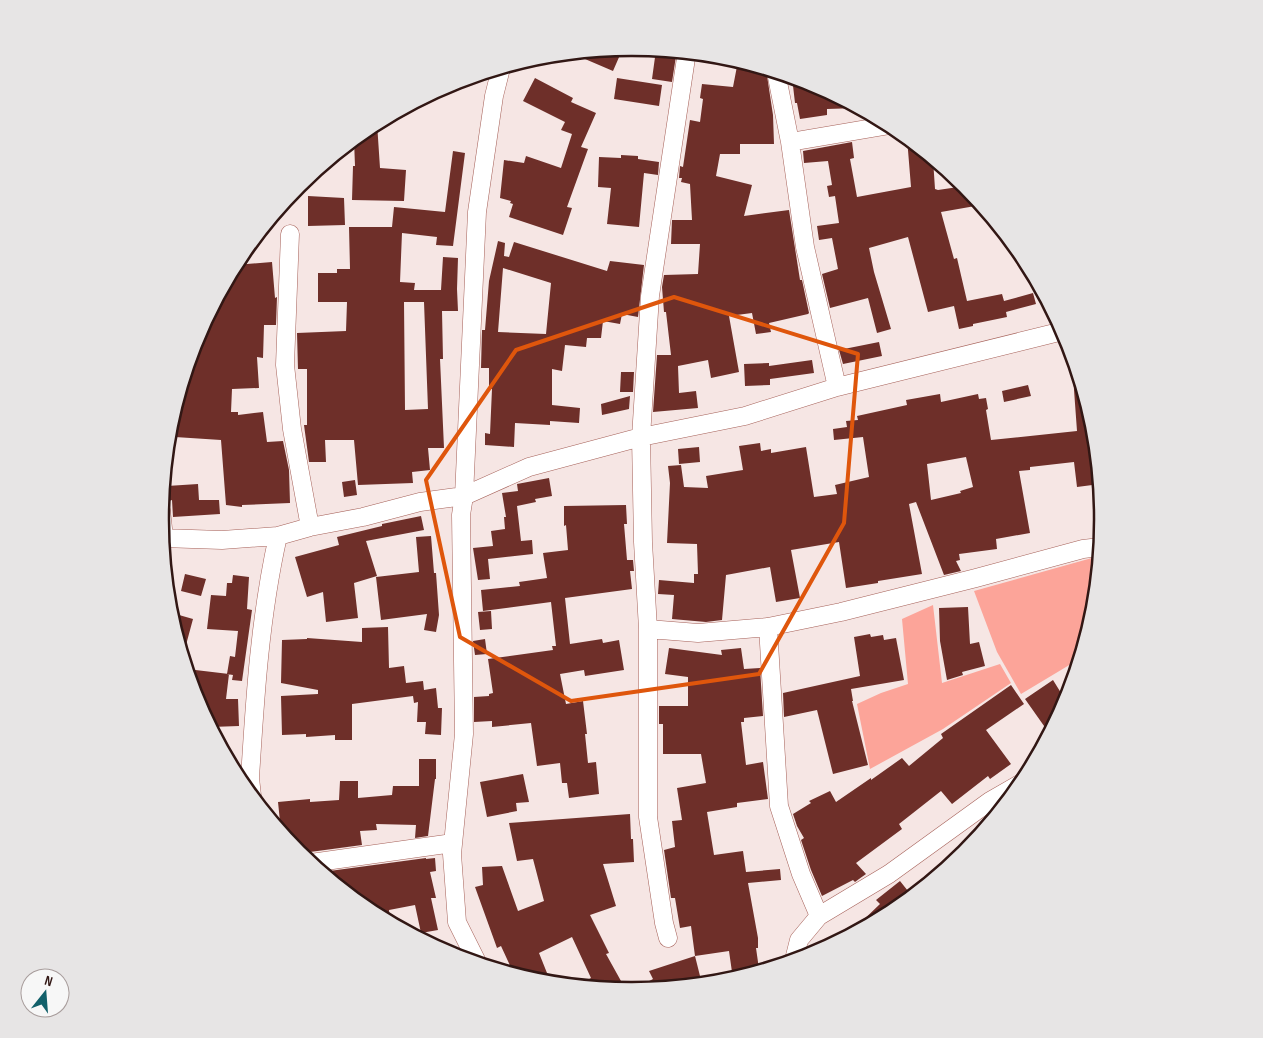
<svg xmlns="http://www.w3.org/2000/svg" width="1263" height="1038" font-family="'Sofia Sans Condensed',sans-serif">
  <rect width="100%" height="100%" fill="#f6e6e4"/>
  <path fill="#fca499" d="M1099,556L1094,611L1078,663L1076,661L1021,694L997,652L974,591Z
    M933,605L942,683L1000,664L1011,683L943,729L870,769L857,704L881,693L908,684L902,619Z"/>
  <path fill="#6e2f29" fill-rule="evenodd" d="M623,48L613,71L571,53Z
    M656,50L672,51L671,55L676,56L672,82L652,79Z
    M738,61L766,69L773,115L774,144H740V154H720L716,176L752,185L744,216L789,210L800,280H802L809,313L808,314L769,323L771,332L756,334L752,313L729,316L739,372L711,378L708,360L678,366L679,393L696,391L698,408L653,412L657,355H671L666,312H664L662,287L664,275L698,274L700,244H671L672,220H692L690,184L681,182L682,178H679L680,166L683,167L690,120L700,122L703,99L700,98L702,84L733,87Z
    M792,77L812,84L858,108L827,109V115L800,119L797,103H795Z
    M535,78L573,98L571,102L596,113L581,147L588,149L567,207L572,208L563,235L509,217L513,204L510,203L511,201L500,198L504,160L524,163L526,156L561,168L572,134L561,130L565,122L523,101Z
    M617,78L662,85L659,106L614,99Z
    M377,123L380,168L406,170L404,201L352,200L353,166H355L354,140Z
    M907,138L933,159L935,189L938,190L965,186L981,205L941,212L954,259L957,258L967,301L1002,294L1004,301L1033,293L1036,304L1006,312L1007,317L973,324V326L959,329L954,306L928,312L908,237L869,248L874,272L891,329L877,333L868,298L830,308L822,274L838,269L832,238L819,240L817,226L839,223L835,196L829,197L827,186L832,185L828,161L804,163L803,151L852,142L854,158L850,159L857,197L911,187Z
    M453,151L465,153L453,246L436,245L437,237L402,233L400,282L415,283L414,290H441L443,257L458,258L457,289L458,311H442L443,359H440L444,448H428L430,470L412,472L413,483L358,485L354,440H325L326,462H309L304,425H307V369H298L297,333L346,331L347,302H318V273H337V269H350L349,227H392L394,207L445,212ZM404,302H424L428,409L405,410Z
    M621,155L638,156V159L659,162L658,175L644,173L639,227L607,224L611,188L598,187L599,157L621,158Z
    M308,196L344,198L345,225L308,226Z
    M498,241L505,243L504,256L509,257L514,242L607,271L610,261L644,265L638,317L622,314L620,324L603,321L601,338H587L586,347L565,345L562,371L552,369V405L580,408L579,423L550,421V425L515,423L514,447L485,445V433L490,434L492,389H489V368H481L482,330H485L489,281ZM503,268L551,283L546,334L498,332Z
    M272,262L275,298L277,297L276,325H264L263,358L257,357L259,388L232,389L231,412H238V415L263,412L267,442L283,441L289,470L290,503L242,505V507L226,505L221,440L175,437L178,398L196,338L235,265Z
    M879,342L882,356L843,364L839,350Z
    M812,360L814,373L770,379V385L745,386L744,364L769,363V366Z
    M621,372H634L633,392H620Z
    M1078,375L1094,427L1100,484L1077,487L1074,462L1030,467V470L1019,471L1030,533L996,539L997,549L959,554L960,560L956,561L961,571L944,575L916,502L909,504L922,574L878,581V583L846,588L839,542L791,550L800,598L776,602L770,567L726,575L722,620L706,622L672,619L674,595L658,594L659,580L694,583V574H698L697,544L667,543L670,483L668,466L681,465L684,487L708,488L706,476L743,470L739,446L760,443L761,451L771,449V453L806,447L814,497L837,494L835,485L869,477L863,437L834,440L833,429L847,427L846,421L858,420L857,416L907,405L906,400L940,394L941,402L978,394L979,399L986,398L988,409L986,410L991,440L1077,431L1073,376ZM966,457L973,487L960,491L961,493L931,500L927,464Z
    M1028,385L1031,396L1004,402L1002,391Z
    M630,396L629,409L602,415L601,404Z
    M699,447L700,462L679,464L678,449Z
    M549,478L552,496L535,499L536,502L517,506L521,541L532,540L533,554L488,559L490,579L478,580L473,548L493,546L491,531L505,529L504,517H506L502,493L518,491L517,484Z
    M355,480L357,495L344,497L342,482Z
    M198,484L199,500H219L220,514L173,517L172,500L169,501L167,486Z
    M626,505L627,524H624L627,560H633L634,571H630L632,589L565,598L570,644L602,639L603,643L619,640L624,670L585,676L584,670L560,674L566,704L583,701L587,734H585L588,763L596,762L599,794L569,798L567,783H562L560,763L537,766L531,723L492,727V721L474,722V697L489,696V694L493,693L488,659L553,650L552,646H556L551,602L483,611L481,590L520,586L519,582L547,578L543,553L568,550L566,525L564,526V506Z
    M421,516L424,530L366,541L377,576L354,583L358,618L326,622L323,592L307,597L295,557L339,545L337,537L382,526V524Z
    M431,536L434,573H436L439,615L436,632L424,630L427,614L381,620L376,577L419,572L416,537Z
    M185,574L206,579L201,596L181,591Z
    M233,575L249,577L247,609L252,610L242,681L232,680L233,675L227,674L230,656L235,657L238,631L207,629L211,595L226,596L227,583H232Z
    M968,607L970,644L979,642L985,666L962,672L963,675L947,680L940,641L939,608Z
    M491,611L492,629L480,630L478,612Z
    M179,615L193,619L183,656L175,630Z
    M388,627L389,668L404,666L406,683L423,681L424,690L436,688L438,708H442L441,735L425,734L426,722H417L418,702L414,703L413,696L352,704V740H335V735L306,737V734L282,735L281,696L318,694V690L281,683L282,640L307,639V638L362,642V628Z
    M870,634L871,637L883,635L884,640L896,638L904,680L851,689L853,701H852L868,765L833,774L817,710L784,717L783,693L860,676L854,637Z
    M485,639L487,654L475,655L473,641Z
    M669,648L722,655L721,650L741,648L744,669L760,668L763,716L744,718V722H741L746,765L763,762L768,799L737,803V807L707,812L714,855L743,851L746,872L780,869L781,880L748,883L758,938V948H756L759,969L732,972L729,951L695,956L691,926L680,928L675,898H671L664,850L675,847L672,821L682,820L677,788L706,783L701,754H663V724H659V706H688V677L665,674Z
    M187,669L229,674L226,699H238L239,726L211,727L196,699Z
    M1053,680L1066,701L1049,733L1025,699Z
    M1011,685L1024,704L986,730L1011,764L990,779L988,776L952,804L941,791L899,824L902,829L856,863L866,874L859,879L855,882L853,880L822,896L811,870L801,840L804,838L797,826L793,814L811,803L809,801L830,791L836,802L871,778V780L902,758L909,766L943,738L941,734Z
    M419,759H436V779H435L428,836L415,838L416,825L376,824L377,830L360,831L362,845L310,852L303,856L281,831L278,802L310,799V802L339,800L340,781H358V798L392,795L393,786H419Z
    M523,774L529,802L516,803L517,811L487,817L480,782Z
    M630,814L631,839H633L634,862L603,864L616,906L590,915L609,953L606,954L626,990L578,985L591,978L572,937L539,953L551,983L539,981L514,974L501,946L497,948L475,887L483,885L482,867L502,866L518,911L544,901L533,859L517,861L509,823Z
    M426,858V859L435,858L436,871L430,872L436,898H431L438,930L421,933L415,905L389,910L390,922L369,911L322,872Z
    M900,881L912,896L893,911L858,930L856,927L880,904L876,900Z
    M695,956L700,976L718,982L633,990L653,979L649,971Z"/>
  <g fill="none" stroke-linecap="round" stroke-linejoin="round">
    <defs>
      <path id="minor" d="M776,72L790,142L805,247L837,387
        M790,142L890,125
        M290,234L285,365L292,429L310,527
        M161,510L164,538
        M162,538L222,540L278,536L310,527L363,517L420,502L464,496L529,467L641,437L745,416L837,387L1063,331
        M768,627L779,806L801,874L819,916
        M648,629L698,633L768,627L841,612L976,578L1083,549L1100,547
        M252,796L250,778C255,697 260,616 278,536
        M311,863L453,843
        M668,938L664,923L648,817V629L643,542L641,437L650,296L686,58
        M794,960L799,940L819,916L889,874L990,801L1023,782
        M477,962L457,922L452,854L464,734L461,515L464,496L477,212L494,96L501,68"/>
    </defs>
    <use href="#minor" stroke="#a66159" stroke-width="19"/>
    <use href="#minor" stroke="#fff" stroke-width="18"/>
  </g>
  <path fill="none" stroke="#df560c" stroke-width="4" stroke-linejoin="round" d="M674,297L858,354L844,523L759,674L571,701L460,637L426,480L516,350Z"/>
  <path d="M0 0H1263V1038H0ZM631 56H632A462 462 0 0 1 1094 518V520A462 462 0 0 1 632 982H631A462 462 0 0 1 169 520V518A462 462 0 0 1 631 56Z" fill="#e7e5e5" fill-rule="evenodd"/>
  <path fill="none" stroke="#321714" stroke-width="2.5" d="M631 56H632A462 462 0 0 1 1094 518V520A462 462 0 0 1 632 982H631A462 462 0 0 1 169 520V518A462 462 0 0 1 631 56Z"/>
  <g transform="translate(45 993) rotate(17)"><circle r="24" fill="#f7f7f7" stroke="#a89d9c"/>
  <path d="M0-4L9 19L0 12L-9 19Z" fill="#12606a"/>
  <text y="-8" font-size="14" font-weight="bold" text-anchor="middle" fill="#321714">N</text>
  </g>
</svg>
